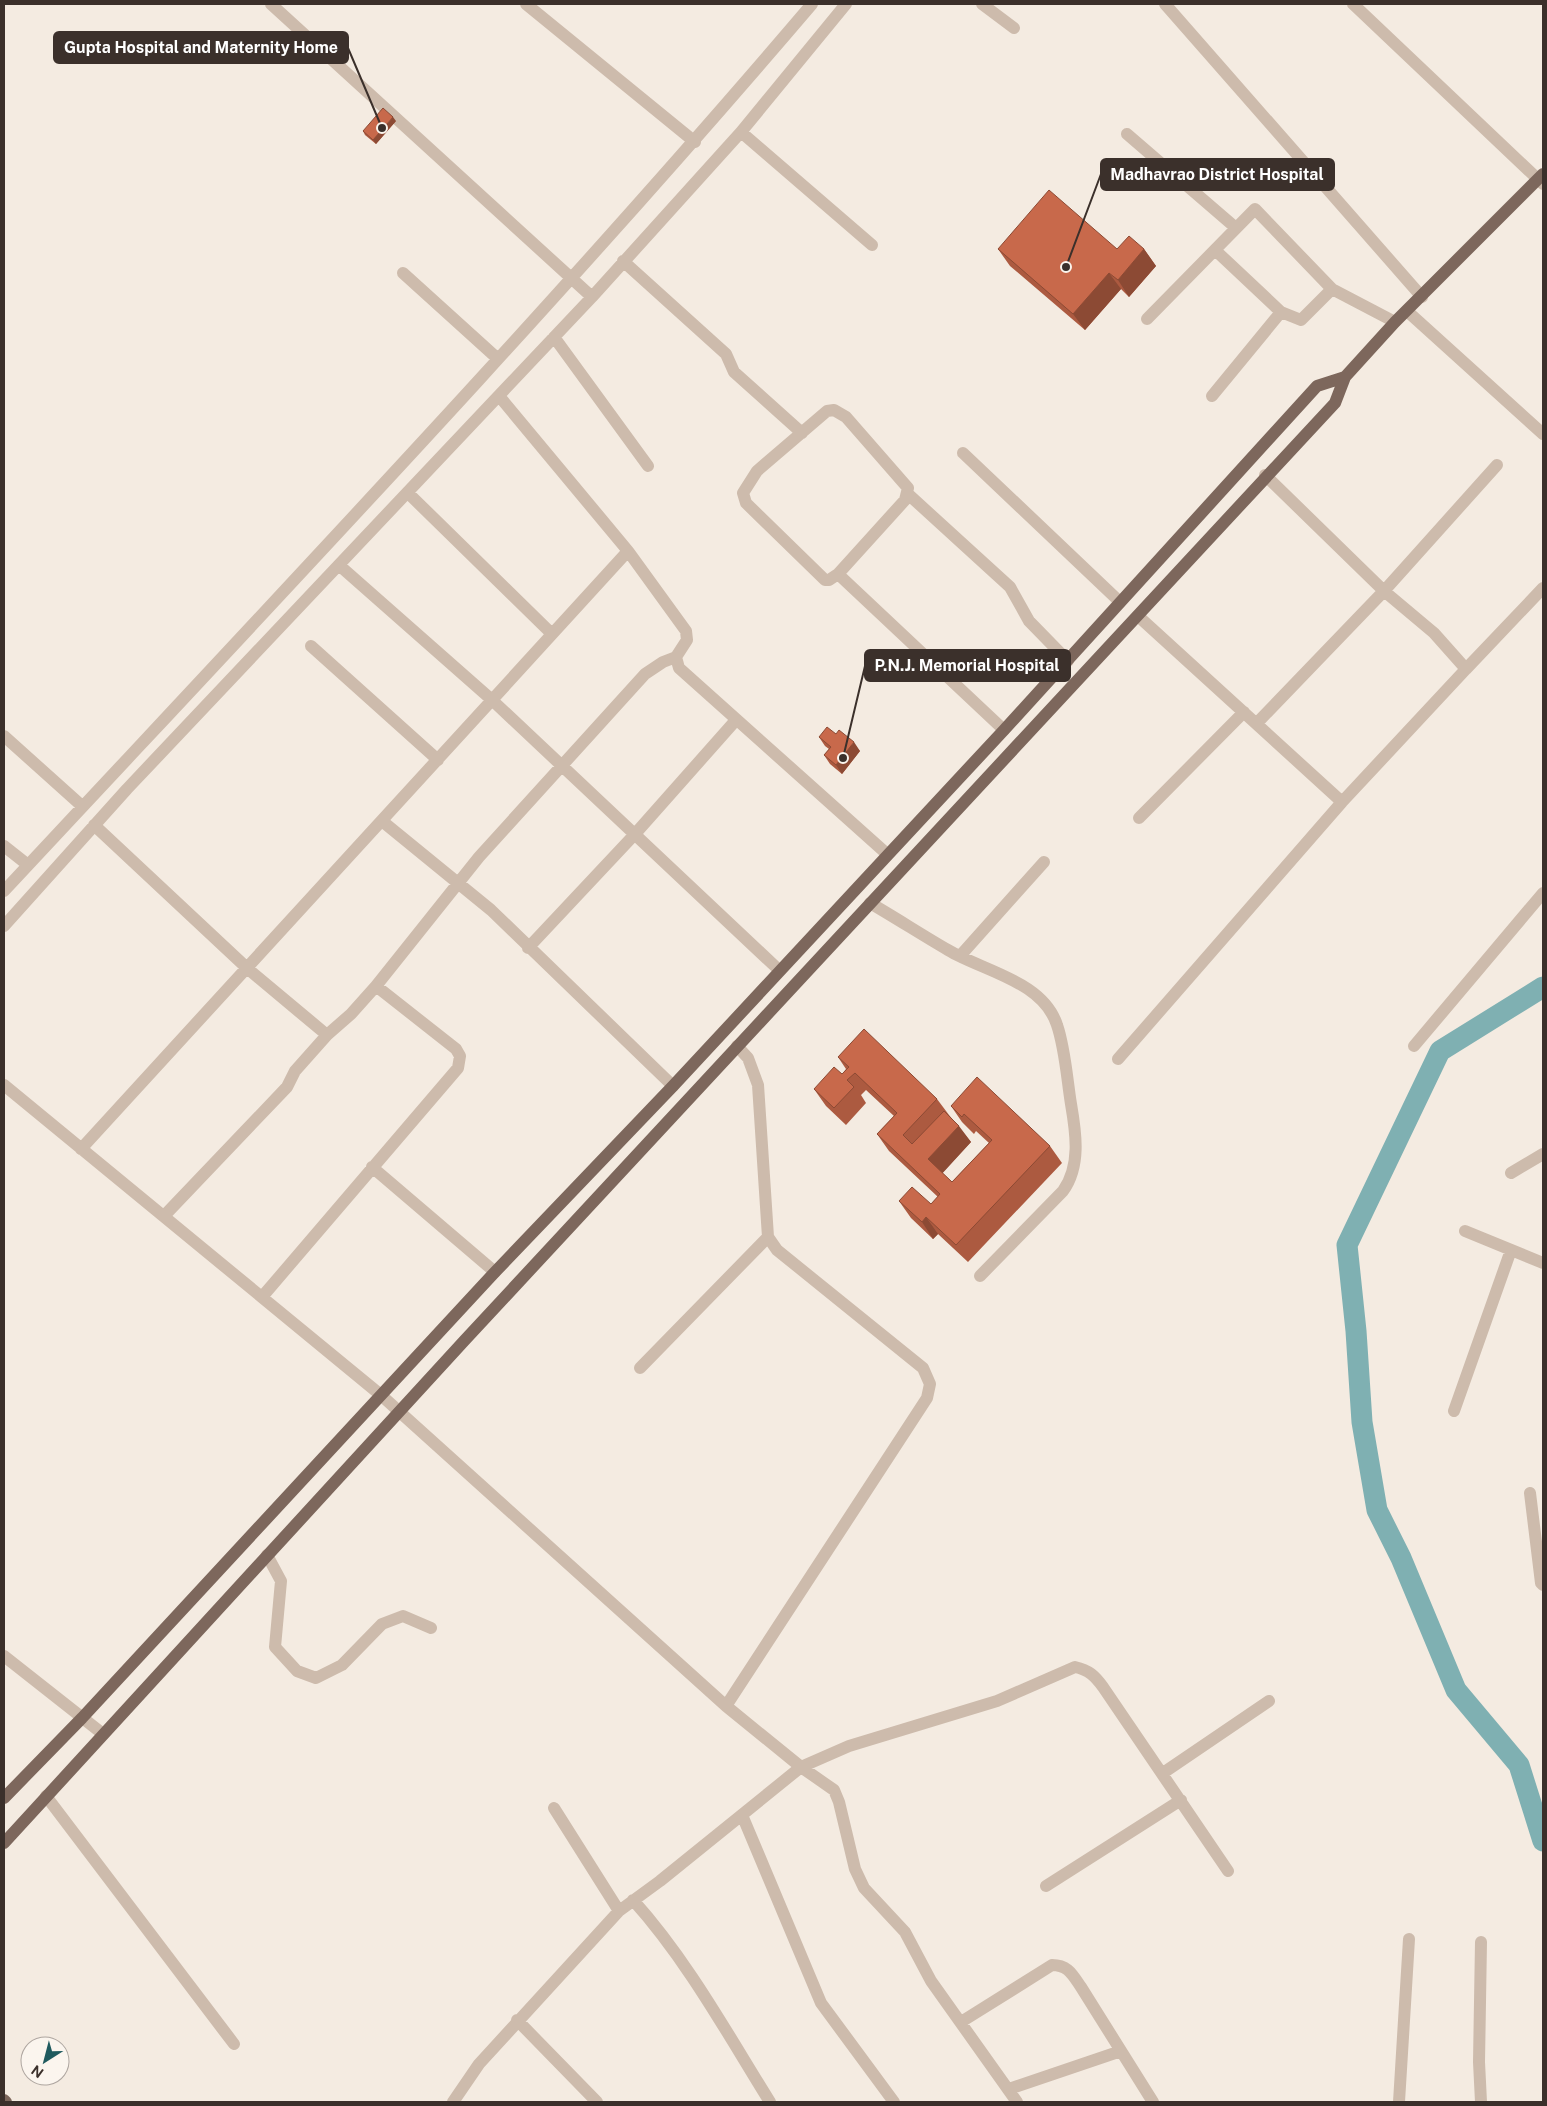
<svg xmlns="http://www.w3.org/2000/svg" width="1547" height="2106" font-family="'Public Sans',sans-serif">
  <rect width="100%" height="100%" fill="#f4ebe1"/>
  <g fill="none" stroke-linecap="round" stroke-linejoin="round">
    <path stroke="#7fb0b2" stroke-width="21" d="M1543,987L1440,1051L1347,1245L1356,1331L1362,1422L1377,1510L1401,1558L1456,1690L1519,1765L1543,1841"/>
    <path stroke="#cdbbac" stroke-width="12" d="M271,4L592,297
      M526,4L695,142
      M982,4L1014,28
      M1165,4L1422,297
      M1353,4L1543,184
      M741,132L872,245
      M1127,134L1236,228
      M1215,250L1281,312L1301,320L1332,289
      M623,261L726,354L734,372L802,433
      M403,273L498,359
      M1407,311L1543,434
      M1147,319L1255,209L1332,289L1395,322
      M554,337L648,466
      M1212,396L1281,312
      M834,410L846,417L908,488L905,500L838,574L829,580H825L746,503L743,493L757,471L827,411Z
      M963,453L1120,602
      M1497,465L1384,591L1434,633L1466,669L1543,588
      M408,493L552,634
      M908,494L1010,587L1029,621L1068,661
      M628,551L686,631L687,640L676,657L679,668L887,854
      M340,566L492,700L628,551L499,396
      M838,574L1004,730
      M311,646L438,760
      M1257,723L1384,591L1265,475
      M4,736L82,806
      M1342,802L1466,669
      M1139,818L1244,712
      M382,821L491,910L673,1086
      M94,825L248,969L327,1035L295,1071L287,1087L164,1216
      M4,846L28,865
      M4,891C277,598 553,308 812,4
      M870,903C896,918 922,935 948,950C983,971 1043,981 1057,1025C1065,1048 1067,1079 1071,1104C1076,1133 1081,1166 1063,1191L980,1276
      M4,926L127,789L592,297L741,132L846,4
      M528,948L635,834L736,720
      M960,956L1044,862
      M327,1035L351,1014L376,986L479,857L645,674L663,662L676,657
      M1414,1046L1543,893
      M1118,1059L1342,802L1138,616
      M4,1085L382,1396L726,1706L801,1767L834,1790L839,1802L855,1869L864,1888L905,1932L931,1981L1017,2102
      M81,1149L492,700L779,970
      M372,1167L495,1272
      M1511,1173L1543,1154
      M1465,1231L1543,1263
      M262,1297L458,1068L460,1056L456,1049L376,986
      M640,1368L768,1237
      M1454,1411L1511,1250
      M1530,1493L1541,1583L1543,1585
      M267,1555L281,1581L275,1647L297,1671L316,1678L342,1665L382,1624L403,1616L431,1628
      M4,1656L103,1734
      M726,1706L927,1398L930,1384L923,1368L777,1250L768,1237L758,1085L748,1058L737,1046
      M1163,1773L1269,1701
      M46,1796L234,2044
      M554,1808L619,1911
      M742,1815L821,2003L894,2102
      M1046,1886L1181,1800
      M633,1900C687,1960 727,2033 770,2102
      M1481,1942L1479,2062L1481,2102
      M517,2020L597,2102
      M961,2022L1052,1965C1068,1965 1072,1974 1081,1987L1153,2102
      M1009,2089L1121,2051
      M453,2102L479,2064L619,1911L660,1881L801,1767L849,1746L997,1701L1075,1667C1089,1670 1095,1676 1103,1687L1228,1871
      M1399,2102L1409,1939"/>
    <path stroke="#7d675c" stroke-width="12" d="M4,1798L82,1718L495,1272L673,1086L1004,730L1317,386L1345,377
      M4,1843L464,1341L1335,403L1345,377L1395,322L1543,174
      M4,2100L6,2102"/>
  </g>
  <path fill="#ac5a40" d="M396,121L376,144L365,135L363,131Z
    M998,249H1144L1156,266L1129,297L1121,289L1085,330L1010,266Z
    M836,734L860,751L842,774L830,764L824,755L829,749L825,746L819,737Z
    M838,1057L937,1099L949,1115L971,1142L942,1173L952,1182L989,1143L976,1131L974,1134L962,1122L951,1106L1050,1146L1062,1163L968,1262L938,1234L933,1239L911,1218L899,1201L931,1204L938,1197L889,1151L877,1134L894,1116L866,1090L861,1095L866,1103L846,1125L826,1106L814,1089L842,1074L846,1069Z"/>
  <path fill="#8c4a34" d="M393,117L396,121L376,144L373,140Z
    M1144,249L1156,266L1129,297L1118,280Z
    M1109,273L1121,289L1085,330L1073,314Z
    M854,742L860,751L842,774L836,765Z
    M959,1126L971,1142L940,1176L928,1159Z
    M926,1217L938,1234L933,1239L922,1222Z"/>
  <path fill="#c8694b" stroke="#8c4a34" d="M383,108L393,117L373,140L363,131Z
    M1049,190L1117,249L1129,236L1144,249L1118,280L1109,273L1073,314L998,249Z
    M827,727L836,734L839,730L854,742L836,765L824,755L831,747L819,737Z
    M864,1029L937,1099L903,1135L912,1144L944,1111L959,1126L928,1159L952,1182L992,1140L964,1114L962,1117L951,1106L977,1077L1050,1146L956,1245L926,1217L922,1222L899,1201L912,1187L931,1204L940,1194L877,1134L897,1113L855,1073L847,1080L854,1087L834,1108L814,1089L834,1067L842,1074L849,1067L838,1057Z"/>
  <path fill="none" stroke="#3b302b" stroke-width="2" d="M382 128L348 48M1066 267L1101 174M843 758L865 666"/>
  <g fill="#3b302b" stroke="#fbf5ee" stroke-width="2">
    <circle cx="382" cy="128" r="5"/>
    <circle cx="1066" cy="267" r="5"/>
    <circle cx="843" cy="758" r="5"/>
  </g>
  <g fill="#3b302b" stroke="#3b302b" stroke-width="2">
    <rect x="54" y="32" width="294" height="31" rx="5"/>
    <rect x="1101" y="159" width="233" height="31" rx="5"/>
    <rect x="865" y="650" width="205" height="31" rx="5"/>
  </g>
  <g font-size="16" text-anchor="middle" font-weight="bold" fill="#fff">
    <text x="201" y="53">Gupta Hospital and Maternity Home</text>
    <text x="1217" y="180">Madhavrao District Hospital</text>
    <text x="967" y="671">P.N.J. Memorial Hospital</text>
  </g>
  <rect width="1547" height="2106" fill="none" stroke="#3b302b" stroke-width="10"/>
  <g transform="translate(45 2061) rotate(216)"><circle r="24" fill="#fbf5ee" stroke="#aea6a0"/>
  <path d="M0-4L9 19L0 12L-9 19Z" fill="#1f5a5e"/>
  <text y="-8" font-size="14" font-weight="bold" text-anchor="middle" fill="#3b302b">N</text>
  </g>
</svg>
